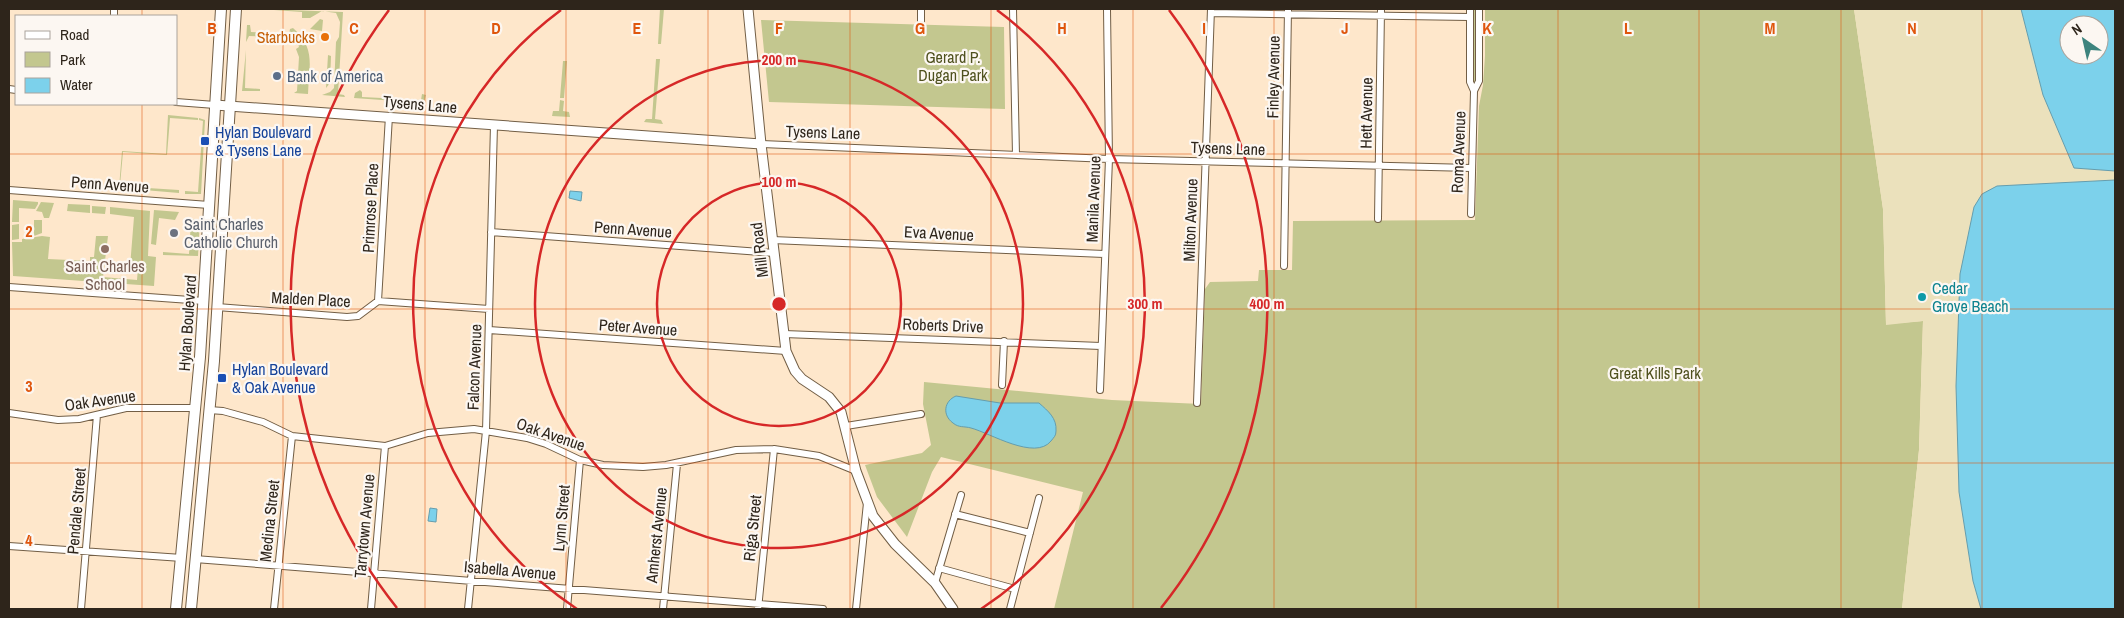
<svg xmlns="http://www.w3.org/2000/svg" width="2124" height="618" font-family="'Archivo Narrow',sans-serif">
  <rect width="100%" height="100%" fill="#fee7cb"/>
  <path fill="#c3c78f" d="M260,9L343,12L338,94L344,95L345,97L322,95L330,92L334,88L336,42L339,37L340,22L336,13L322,11L310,18H302V12Z
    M660,9H664L661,44H658Z
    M1473,9H1477L1478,77L1475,85L1472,73Z
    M1485,9H1854L1883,209L1886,324L1923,321L1919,450L1902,609H1054L1083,492L941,457L932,472L907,537L877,497L865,465L922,453L931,445L923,404L924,382L1112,400L1201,404L1205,289L1210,282L1258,281L1259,270H1292L1293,221L1475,220L1479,106L1483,85L1485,56Z
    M320,19L323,20L322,31L310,29Z
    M761,20L1004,27L1005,109L769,102Z
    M247,25H250L251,32L289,34L290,29L293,28C316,48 309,66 308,94L294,93L297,91L299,57L296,49L299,47L298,44L290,45L289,38L249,36L246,42Z
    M246,50L245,88L260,89V91H242Z
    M328,55L331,56L330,83L326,88Z
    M656,59H660L655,119L661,120L663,124L644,122L646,119H652Z
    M563,61H567L564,98H560Z
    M360,90L362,92V97L421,100L422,94L426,95L424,103L354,98L355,93Z
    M560,100L564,101L563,111L569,112L570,117L552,116L553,111H559Z
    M168,115L198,118V120L170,118L167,155L123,152L120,185L127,186V189L119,188L122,151L166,154Z
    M199,118L205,120L201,194H185V191L198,192L203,121L199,120Z
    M132,187L179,190V193L132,189Z
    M13,200L38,202V204L35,209L19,208V222H12Z
    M41,202L54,203L49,218H44L42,212L36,211Z
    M68,204L90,205V213L67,211Z
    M92,206L106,207L105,214L92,213Z
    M110,207L150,211L148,256L156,257L154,286L13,276L12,242H22V239L42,236L50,237L48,259L90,261V257H94L96,236H108L103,277L137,280L138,268L130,267L134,217L110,214Z
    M154,210L179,212L175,220L159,218L156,245L151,244Z
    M192,219H200L198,256L163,255V252L189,254L191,221H189Z
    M34,220H42V233L34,236Z
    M19,224V239L12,240V225Z"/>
  <path fill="#ebe1bc" d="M1854,9H2021L2043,95L2074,168L2115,171V180L1997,186L1960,274L1956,386L1959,492L1973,581L1981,609H1902L1919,450L1923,321L1886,325L1883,209Z"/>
  <path fill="#7cd1eb" stroke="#659dad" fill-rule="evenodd" d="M2021,9H2115V171L2074,168L2043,95ZM2069,25H2099V55H2069Z
    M2115,180V609H1981L1973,581L1959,492L1956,386L1960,274L1974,207L1982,194L1997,186Z
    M570,191L582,192L581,201L569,198Z
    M956,396L1000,403H1039C1048,411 1057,418 1056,431C1056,436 1054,437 1051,441C1035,461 990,433 971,428C964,426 959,428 953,423C942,415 944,401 956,396Z
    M430,508L437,509L436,522L428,521Z"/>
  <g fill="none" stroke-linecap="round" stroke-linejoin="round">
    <defs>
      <path id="street" d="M921,9V22
        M1013,9L1016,155
        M1470,9V82L1474,91
        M1211,13L1469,17
        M114,16V9
        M9,89L16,90
        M176,102L215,105
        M761,144L1109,159L1471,168
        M9,190L209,205
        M1471,214L1474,91L1479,81V9
        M1378,219L1381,9
        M491,232L774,253
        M772,240L1104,254
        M1284,266L1288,9
        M9,287L204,301
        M378,301L389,116
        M217,307L347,317L358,316L378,301L489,309
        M489,330L786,351
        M784,334L1101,346
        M1002,385L1004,341
        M1100,390L1109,159L1107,9
        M1197,403L1211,9
        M209,410L223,411L263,422L292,436L385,446L428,433L474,429L527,438L546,444L580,460L603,465L643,467L666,465L736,450L774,449L819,456L856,471
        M9,413L58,420L79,419L126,408H196
        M846,426L921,414
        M955,514L1030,533
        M9,546L182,558
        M195,559L823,609
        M939,568L1015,589
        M935,583L961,495
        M81,609L97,415
        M274,609L292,436
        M371,609L385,446
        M468,609L486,431L494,125
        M567,609L580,460
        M663,609L677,464
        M758,609L774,449
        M856,609L867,503
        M1010,609L1039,498"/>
      <path id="secondary" d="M748,9L761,144L784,334L786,351L795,371L802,379L829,397L841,412L856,471L873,516L895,544L935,583L953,609
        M215,105L761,144"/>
      <path id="primary" d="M176,609L200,357L221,9
        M191,609L214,361L236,9"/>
    </defs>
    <use href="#street" stroke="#725e45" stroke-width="8"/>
    <use href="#secondary" stroke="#725e45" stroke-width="11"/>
    <use href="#primary" stroke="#725e45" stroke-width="12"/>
    <use href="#street" stroke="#fff" stroke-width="6"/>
    <use href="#secondary" stroke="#fff" stroke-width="9"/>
    <use href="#primary" stroke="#fff" stroke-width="10"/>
  </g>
  <path fill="none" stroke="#df560d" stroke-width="1" stroke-opacity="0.55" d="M142,9V16M283,9V609M425,9V609M566,9V609M708,9V609M850,9V609M991,9V609M1133,9V609M1274,9V609M1416,9V609M1558,9V609M1699,9V609M1841,9V609M1982,9V609M142,104V609M9,154H2115M9,309H2115M9,463H2115"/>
  <g fill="none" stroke="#d62828" stroke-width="2.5">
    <circle cx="779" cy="304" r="122"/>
    <circle cx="779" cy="304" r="244"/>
    <path d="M577 609A366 366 0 0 1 561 10M997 10A366 366 0 0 1 981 609"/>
    <path d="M397 608A488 488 0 0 1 389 10M1169 10A488 488 0 0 1 1161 608"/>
  </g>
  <circle fill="#e8710a" stroke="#fcf7f2" stroke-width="2" cx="325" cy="37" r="5"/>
  <circle fill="#5c6f8a" stroke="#fcf7f2" stroke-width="2" cx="277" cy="76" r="5"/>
  <g fill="#1a4fb4" stroke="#fcf7f2" stroke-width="2">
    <rect x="200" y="136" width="10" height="10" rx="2.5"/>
    <rect x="217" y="373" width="10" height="10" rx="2.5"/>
  </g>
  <circle fill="#6b7280" stroke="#fcf7f2" stroke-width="2" cx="174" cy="233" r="5"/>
  <circle fill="#8d6e63" stroke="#fcf7f2" stroke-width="2" cx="105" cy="249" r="5"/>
  <circle fill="#0f9aa8" stroke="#fcf7f2" stroke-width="2" cx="1922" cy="297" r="5"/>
  <g text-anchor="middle" stroke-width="4.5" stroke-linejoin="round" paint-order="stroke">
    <g font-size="16" fill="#c56008" stroke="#fcf7f2" text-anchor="end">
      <text x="315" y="43">Starbucks</text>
    </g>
    <g font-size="16" fill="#4f511e" stroke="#fcf7f2">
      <text x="953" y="63">Gerard P.<tspan x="953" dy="18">Dugan Park</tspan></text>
      <text x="1655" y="379">Great Kills Park</text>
    </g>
    <g font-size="16" fill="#4e5e75" stroke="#fcf7f2" text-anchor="start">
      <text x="287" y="82">Bank of America</text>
    </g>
    <g font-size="16" fill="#2e251b" stroke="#fcf7f2">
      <text transform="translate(1273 77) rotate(-89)" y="6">Finley Avenue</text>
      <text transform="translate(420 104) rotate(5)" y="6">Tysens Lane</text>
      <text transform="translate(1366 113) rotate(-89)" y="6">Hett Avenue</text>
      <text transform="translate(823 132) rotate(2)" y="6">Tysens Lane</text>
      <text transform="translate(1228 148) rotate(2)" y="6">Tysens Lane</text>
      <text transform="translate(1458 152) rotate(-88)" y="6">Roma Avenue</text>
      <text transform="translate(110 184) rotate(4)" y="6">Penn Avenue</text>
      <text transform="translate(1093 199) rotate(-88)" y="6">Manila Avenue</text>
      <text transform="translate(370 208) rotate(-87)" y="6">Primrose Place</text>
      <text transform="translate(1190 220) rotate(-88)" y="6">Milton Avenue</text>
      <text transform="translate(633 229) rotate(4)" y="6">Penn Avenue</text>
      <text transform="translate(939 233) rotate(3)" y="6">Eva Avenue</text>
      <text transform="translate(759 250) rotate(-97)" y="6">Mill Road</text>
      <text transform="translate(311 299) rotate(3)" y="6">Malden Place</text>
      <text transform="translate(187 323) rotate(-86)" y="6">Hylan Boulevard</text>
      <text transform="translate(943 325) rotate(2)" y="6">Roberts Drive</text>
      <text transform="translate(638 327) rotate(4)" y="6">Peter Avenue</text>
      <text transform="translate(474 367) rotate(-88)" y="6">Falcon Avenue</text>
      <text transform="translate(100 400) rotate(-8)" y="6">Oak Avenue</text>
      <text transform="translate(551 434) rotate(19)" y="6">Oak Avenue</text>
      <text transform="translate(76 511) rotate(-85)" y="6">Pendale Street</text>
      <text transform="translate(561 518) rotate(-85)" y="6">Lynn Street</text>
      <text transform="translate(269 521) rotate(-84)" y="6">Medina Street</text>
      <text transform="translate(364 526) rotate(-85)" y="6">Tarrytown Avenue</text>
      <text transform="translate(752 528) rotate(-84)" y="6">Riga Street</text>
      <text transform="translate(656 535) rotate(-84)" y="6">Amherst Avenue</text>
      <text transform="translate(510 570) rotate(5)" y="6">Isabella Avenue</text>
    </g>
    <g font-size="16" fill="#164399" stroke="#fcf7f2" text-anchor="start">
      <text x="215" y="138">Hylan Boulevard<tspan x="215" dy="18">&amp; Tysens Lane</tspan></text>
      <text x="232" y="375">Hylan Boulevard<tspan x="232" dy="18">&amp; Oak Avenue</tspan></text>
    </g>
    <g font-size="16" fill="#5b616d" stroke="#fcf7f2" text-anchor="start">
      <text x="184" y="230">Saint Charles<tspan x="184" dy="18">Catholic Church</tspan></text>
    </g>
    <g font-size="16" fill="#785e54" stroke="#fcf7f2">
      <text x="105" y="272">Saint Charles<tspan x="105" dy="18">School</tspan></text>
    </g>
    <g font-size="16" fill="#0d838f" stroke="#fcf7f2" text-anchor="start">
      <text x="1932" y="294">Cedar<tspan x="1932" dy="18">Grove Beach</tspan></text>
    </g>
  </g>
  <g font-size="16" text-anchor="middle" font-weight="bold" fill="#df560d" stroke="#fcf7f2" stroke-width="4.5" stroke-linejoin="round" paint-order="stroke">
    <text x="212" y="34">B</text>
    <text x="354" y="34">C</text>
    <text x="496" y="34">D</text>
    <text x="637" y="34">E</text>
    <text x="779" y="34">F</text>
    <text x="920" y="34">G</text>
    <text x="1062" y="34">H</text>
    <text x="1204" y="34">I</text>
    <text x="1345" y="34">J</text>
    <text x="1487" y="34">K</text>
    <text x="1628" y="34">L</text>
    <text x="1770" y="34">M</text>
    <text x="1912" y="34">N</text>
    <text x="29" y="237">2</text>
    <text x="29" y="392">3</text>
    <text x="29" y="546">4</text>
  </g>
  <circle cx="779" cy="304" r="8" fill="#d62828" stroke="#fcf7f2" stroke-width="2.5"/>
  <g font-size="15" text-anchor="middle" font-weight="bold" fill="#d62828" stroke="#fcf7f2" stroke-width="4.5" stroke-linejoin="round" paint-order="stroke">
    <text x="779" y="65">200 m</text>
    <text x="779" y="187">100 m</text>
    <text x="1145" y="309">300 m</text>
    <text x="1267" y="309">400 m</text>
  </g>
  <rect width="2124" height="618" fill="none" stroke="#2e251b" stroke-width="20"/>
  <rect x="15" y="15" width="162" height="90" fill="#fcf7f2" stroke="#aaa39c"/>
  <rect x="25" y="31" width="25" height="8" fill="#ffffff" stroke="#aaa39c"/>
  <text x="60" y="40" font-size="15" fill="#2e251b">Road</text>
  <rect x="25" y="52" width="25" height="15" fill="#c3c78f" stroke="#aaa39c"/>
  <text x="60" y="65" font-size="15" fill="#2e251b">Park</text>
  <rect x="25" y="78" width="25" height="15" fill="#7cd1eb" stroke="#aaa39c"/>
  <text x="60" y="90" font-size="15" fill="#2e251b">Water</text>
  <g transform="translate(2084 40) rotate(326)"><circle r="24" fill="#fcf7f2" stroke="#aaa39c"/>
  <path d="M0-4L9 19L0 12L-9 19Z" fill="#3d847e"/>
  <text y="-8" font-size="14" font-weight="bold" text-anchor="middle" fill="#2e251b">N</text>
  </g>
</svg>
